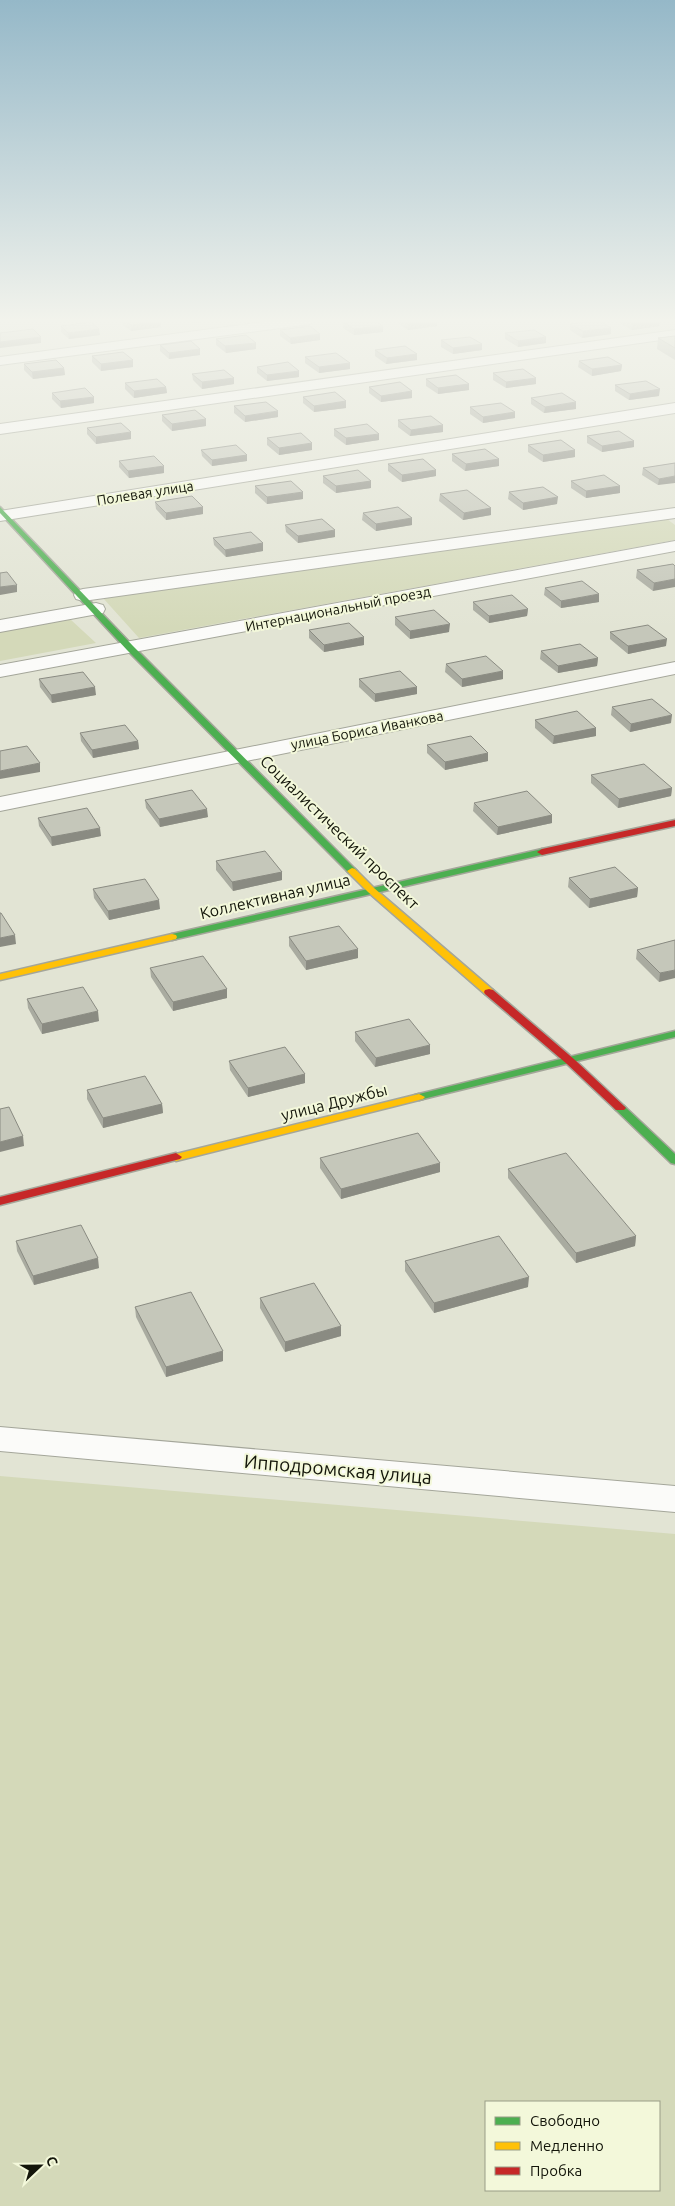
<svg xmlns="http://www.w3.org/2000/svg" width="675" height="2206" font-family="Ubuntu,sans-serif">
  <rect width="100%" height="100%" fill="#e2e4d4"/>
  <path fill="#d4d9b9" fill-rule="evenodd" d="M667,519L675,525V540L139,638L103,598Z
    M70,619L96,643L0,661V632Z
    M0,1476L675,1534V2206H0ZM486,2102H659V2190H486Z"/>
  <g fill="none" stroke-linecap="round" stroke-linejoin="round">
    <defs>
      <path id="street" d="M279,320H317L310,324L0,365V357Z
        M675,330V338L0,434V424Z
        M675,403V413L0,521V511Z
        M675,508V518L83,601L76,599L74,595L76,591L83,589Z
        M675,541V551L0,677V665Z
        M96,603L103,605L105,609L103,613L0,632V620Z
        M675,662V674L0,811V797Z
        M0,1427L675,1486V1512L0,1451Z"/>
      <path id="fast" d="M0,507L133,646L355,869L357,871L355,873H349L127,650L0,513Z
        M542,849L547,852L545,854L172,940L167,937L172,934Z
        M675,1031V1037L419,1100L413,1097L415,1095Z
        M620,1105L624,1106L675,1154V1164L671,1163L616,1110L614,1108Z"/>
      <path id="slow" d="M352,868L355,869L374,888L493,990L494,992L493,994H485L368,892L347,871Z
        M172,934L176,935L177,937L176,939L0,980V974Z
        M419,1094L425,1097L423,1099L176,1161L170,1157L172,1155Z"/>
      <path id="jam" d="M675,820V826L542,855L537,852L542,849Z
        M489,989L493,990L575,1060L624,1106L626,1108L624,1110H616L567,1064L485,994L484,992L485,990Z
        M176,1153L182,1157L180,1159L0,1205V1197Z"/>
    </defs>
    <use href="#street" stroke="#a4a69a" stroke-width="2"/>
    <use href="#fast" stroke="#a4a69a" stroke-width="3"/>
    <use href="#slow" stroke="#a4a69a" stroke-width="3"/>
    <use href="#jam" stroke="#a4a69a" stroke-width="3"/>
    <use href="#street" fill="#fbfbf9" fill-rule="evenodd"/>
    <use href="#fast" fill="#4caf50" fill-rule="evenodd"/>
    <use href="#slow" fill="#ffc107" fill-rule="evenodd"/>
    <use href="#jam" fill="#c62828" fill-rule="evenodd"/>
  </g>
  <path fill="#a9aba0" d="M122,320H159L161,321V327L131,331L122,324Z
    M397,320H437V326L408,330L397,322Z
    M619,320H660L659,326L632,330L618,322Z
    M343,322L383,326V332L354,335L343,328Z
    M570,324L611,328V334L582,338L570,330Z
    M61,326L100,335L69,339L61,332Z
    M280,330L320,340L291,344L280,336Z
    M505,333L546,343L518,347L505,339Z
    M675,336V360L657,349L658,338Z
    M216,339L256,343V349L226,353L216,345Z
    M441,340L482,344V350L453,354L441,347Z
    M160,345L200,355L169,359L160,351Z
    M375,350L417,354V360L386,364L375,356Z
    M92,356L133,367L101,371L92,362Z
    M305,357L350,369L319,373L305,363Z
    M579,361L622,365L621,371L592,376L578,367Z
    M24,364L64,368L65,375L33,379L24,370Z
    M257,367L299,377L267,381L257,373Z
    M493,373L536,378V384L506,388L493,380Z
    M192,374L234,378V384L202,389L193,380Z
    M426,379L469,384V390L438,394L426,386Z
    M125,383L166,387L167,393L134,398L125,389Z
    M615,385L659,396L629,400L615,391Z
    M369,387L412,398L381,402L369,393Z
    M52,393L94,403L61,408L52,399Z
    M303,397L346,401V408L314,412L303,403Z
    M531,398L576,409L544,413L531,404Z
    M234,406L278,417L245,422L234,413Z
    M470,407L515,418L483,423L470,414Z
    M162,415L206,419V426L172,431L162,421Z
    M398,420L443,432L410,436L398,427Z
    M87,428L131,439L96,444L87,434Z
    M334,429L379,440L346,445L334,436Z
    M587,436L634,441V447L602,452L587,443Z
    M267,438L312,450L279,455L267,445Z
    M528,445L575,450V457L543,462L528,452Z
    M201,450L247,455V461L212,466L202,456Z
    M452,454L499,459V466L465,471L452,461Z
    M119,461L164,473L129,478L119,467Z
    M675,463L658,485L642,475L643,468Z
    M388,464L436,476L402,482L388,471Z
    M323,476L371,481V488L336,493L323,483Z
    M571,481L620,493L586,498L571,488Z
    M255,486L303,499L267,504L255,493Z
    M509,492L557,504L523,510L508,499Z
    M440,494L491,508V515L463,520L439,501Z
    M155,502L203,507V514L166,520L156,509Z
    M363,513L412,525L376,531L362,520Z
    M285,525L335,537L298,543L286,532Z
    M213,538L263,543V551L226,557L214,545Z
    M673,564L653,591L636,578L637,570Z
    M545,588L599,602L561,608L544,595Z
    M473,602L528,609L527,616L489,623L473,610Z
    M395,617L449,632L410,639L395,625Z
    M309,630L364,645L324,652L309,638Z
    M610,632L666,646L628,654L610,639Z
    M541,651L598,658L597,666L558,673L540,659Z
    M446,664L503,679L462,687L445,672Z
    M39,679L96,695L52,703L40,687Z
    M359,679L417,694L375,702L359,687Z
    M612,707L671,723L630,732L611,715Z
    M535,720L596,728V736L553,744L535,728Z
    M80,733L138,741L139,749L93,758L81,741Z
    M427,745L488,761L445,770L427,753Z
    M591,775L672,788L671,796L618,808L591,783Z
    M145,800L208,817L160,827L146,808Z
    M474,803L552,815V823L497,835L473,811Z
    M38,818L101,836L52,846L39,826Z
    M216,861L282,872V880L233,891L216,870Z
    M569,878L638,888L637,897L589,908L568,887Z
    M93,889L160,909L109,920L94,898Z
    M289,937L358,958L306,970L289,946Z
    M675,940L659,982L636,959L637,950Z
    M150,968L227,989V998L173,1011L151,977Z
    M27,999L99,1021L42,1034L28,1008Z
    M355,1032L430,1054L375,1067L355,1041Z
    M229,1061L305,1074V1083L248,1097L230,1070Z
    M87,1090L162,1104L163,1113L103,1128L87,1099Z
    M320,1158L440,1172L341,1199L320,1168Z
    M508,1169L636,1236L635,1246L576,1263L508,1178Z
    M16,1241L99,1268L34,1285L17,1251Z
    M405,1261L528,1287L434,1313L405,1271Z
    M260,1298L341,1336L285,1352L260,1308Z
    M135,1307L223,1361L166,1377L136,1317Z"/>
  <path fill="#8a8b82" d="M194,320H221L194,323Z
    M437,320V326L408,330V324Z
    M660,320L659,326L632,330V323Z
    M161,321V327L131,331V325Z
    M383,326V332L354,335V329Z
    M611,328V334L582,338L583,331Z
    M99,329L100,335L69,339L68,333Z
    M320,334V340L291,344L290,338Z
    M41,337V343L0,348V342Z
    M546,337V343L518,347V341Z
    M256,343V349L226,353L225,346Z
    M482,344V350L453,354V348Z
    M200,349V355L169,359V353Z
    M417,354V360L386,364L387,358Z
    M133,360V367L101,371V364Z
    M350,363V369L319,373V367Z
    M622,365L621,371L592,376V369Z
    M64,368L65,375L33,379L32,372Z
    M299,371V377L267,381V375Z
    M234,378V384L202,389V382Z
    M536,378V384L506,388V382Z
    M469,384V390L438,394V388Z
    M166,387L167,393L134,398V391Z
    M660,389L659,396L629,400L630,394Z
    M412,391V398L381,402V396Z
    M94,397V403L61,408L60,401Z
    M346,401V408L314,412V406Z
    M576,402V409L544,413L545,407Z
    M278,411V417L245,422V416Z
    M515,412V418L483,423V417Z
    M206,419V426L172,431V424Z
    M443,425V432L410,436L411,430Z
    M131,432V439L96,444V437Z
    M379,434V440L346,445V438Z
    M634,441V447L602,452V446Z
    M312,443V450L279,455V448Z
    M575,450V457L543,462V455Z
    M247,455V461L212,466V460Z
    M499,459V466L465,471L466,464Z
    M164,466V473L129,478L128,471Z
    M436,470V476L402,482V475Z
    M675,476V483L658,485L659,479Z
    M371,481V488L336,493V486Z
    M620,486V493L586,498V491Z
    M303,492V499L267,504V497Z
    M558,497L557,504L523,510V503Z
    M203,507V514L166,520V513Z
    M491,508V515L463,520L464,513Z
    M412,518V525L376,531V524Z
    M335,530V537L298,543V536Z
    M263,543V551L226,557L225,550Z
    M675,579V587L653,591L654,583Z
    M17,585V592L0,595V587Z
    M599,594V602L561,608V601Z
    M528,609L527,616L489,623V616Z
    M450,624L449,632L410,639V631Z
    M364,637V645L324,652V645Z
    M667,639L666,646L628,654V646Z
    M598,658L597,666L558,673V666Z
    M503,671V679L462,687V679Z
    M95,687L96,695L52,703L51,695Z
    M417,687V694L375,702V694Z
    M672,715L671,723L630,732L631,724Z
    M596,728V736L553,744L554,736Z
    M138,741L139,749L93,758L92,750Z
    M488,753V761L445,770V762Z
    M40,763V772L0,779V771Z
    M672,788L671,796L618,808L619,799Z
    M207,809L208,817L160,827L159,819Z
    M552,815V823L497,835L498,827Z
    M100,828L101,836L52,846L51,837Z
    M282,872V880L233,891L232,882Z
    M638,888L637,897L589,908L590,899Z
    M159,900L160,909L109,920L108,911Z
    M15,935L16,944L0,947V938Z
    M358,949V958L306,970V961Z
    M675,970V978L659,982L660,973Z
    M227,989V998L173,1011V1002Z
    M98,1011L99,1021L42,1034V1024Z
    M430,1045V1054L375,1067L376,1058Z
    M305,1074V1083L248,1097V1088Z
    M162,1104L163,1113L103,1128V1118Z
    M23,1136L24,1146L0,1152V1142Z
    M440,1163V1172L341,1199V1189Z
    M636,1236L635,1246L576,1263V1253Z
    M98,1258L99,1268L34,1285L33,1276Z
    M529,1277L528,1287L434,1313V1303Z
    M341,1326V1336L285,1352V1342Z
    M223,1351V1361L166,1377V1367Z"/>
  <path fill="#c5c7ba" stroke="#8a8b82" d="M124,320H159L161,321L131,325Z
    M359,320H374L383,326L354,329L343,322Z
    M402,320H437L408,324Z
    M598,320L611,328L583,331L570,324Z
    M626,320H659L632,323Z
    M91,322L99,329L68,333L61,326Z
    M310,326L320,334L290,338L280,330Z
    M33,329L41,337L0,342V333Z
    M534,330L546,337L518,341L505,333Z
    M246,335L256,343L225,346L216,339Z
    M675,336V348L658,338Z
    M470,337L482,344L453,348L441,340Z
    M191,341L200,349L169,353L160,345Z
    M405,346L417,354L387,358L375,350Z
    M123,352L133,360L101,364L92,356Z
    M336,353L350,363L319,367L305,357Z
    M608,357L622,365L592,369L579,361Z
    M56,360L64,368L32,372L24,364Z
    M288,362L299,371L267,375L257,367Z
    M523,369L536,378L506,382L493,373Z
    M224,370L234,378L202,382L192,374Z
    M456,375L469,384L438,388L426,379Z
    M157,379L166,387L134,391L125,383Z
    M646,381L660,389L630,394L615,385Z
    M400,382L412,391L381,396L369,387Z
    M85,388L94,397L60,401L52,393Z
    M335,392L346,401L314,406L303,397Z
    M562,393L576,402L545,407L531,398Z
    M266,402L278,411L245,416L234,406Z
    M501,403L515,412L483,417L470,407Z
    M195,410L206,419L172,424L162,415Z
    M431,416L443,425L411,430L398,420Z
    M121,423L131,432L96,437L87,428Z
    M367,424L379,434L346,438L334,429Z
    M619,431L634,441L602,446L587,436Z
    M301,433L312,443L279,448L267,438Z
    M561,440L575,450L543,455L528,445Z
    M236,445L247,455L212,460L201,450Z
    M485,449L499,459L466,464L452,454Z
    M154,456L164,466L128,471L119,461Z
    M423,459L436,470L402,475L388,464Z
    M675,463V476L659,479L643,468Z
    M358,470L371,481L336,486L323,476Z
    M604,475L620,486L586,491L571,481Z
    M291,481L303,492L267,497L255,486Z
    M543,487L558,497L523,503L509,492Z
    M467,490L491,508L464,513L440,494Z
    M192,496L203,507L166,513L155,502Z
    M398,507L412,518L376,524L363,513Z
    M322,519L335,530L298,536L285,525Z
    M251,532L263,543L225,550L213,538Z
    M673,564L675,566V579L654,583L637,570Z
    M7,572L17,585L0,587V573Z
    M582,581L599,594L561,601L545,588Z
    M512,595L528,609L489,616L473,602Z
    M434,610L450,624L410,631L395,617Z
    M349,623L364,637L324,645L309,630Z
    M648,625L667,639L628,646L610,632Z
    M580,644L598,658L558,666L541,651Z
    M486,656L503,671L462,679L446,664Z
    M400,671L417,687L375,694L359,679Z
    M83,672L95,687L51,695L39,679Z
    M652,699L672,715L631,724L612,707Z
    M577,711L596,728L554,736L535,720Z
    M125,725L138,741L92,750L80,733Z
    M471,736L488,753L445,762L427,745Z
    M27,746L40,763L0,771V751Z
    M644,764L672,788L619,799L591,775Z
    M192,790L207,809L159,819L145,800Z
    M527,791L552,815L498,827L474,803Z
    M87,808L100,828L51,837L38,818Z
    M265,851L282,872L232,882L216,861Z
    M615,867L638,888L590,899L569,878Z
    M145,879L159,900L108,911L93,889Z
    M0,913H1L15,935L0,938Z
    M339,926L358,949L306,961L289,937Z
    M675,940V970L660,973L637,950Z
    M203,956L227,989L173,1002L150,968Z
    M83,987L98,1011L42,1024L27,999Z
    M409,1019L430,1045L376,1058L355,1032Z
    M285,1047L305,1074L248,1088L229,1061Z
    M145,1076L162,1104L103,1118L87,1090Z
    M9,1107L23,1136L0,1142V1109Z
    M418,1133L440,1163L341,1189L320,1158Z
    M566,1153L636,1236L576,1253L508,1169Z
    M81,1225L98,1258L33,1276L16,1241Z
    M499,1236L529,1277L434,1303L405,1261Z
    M314,1283L341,1326L285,1342L260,1298Z
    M191,1292L223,1351L166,1367L135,1307Z"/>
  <linearGradient id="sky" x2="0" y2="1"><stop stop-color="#95b8c8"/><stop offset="0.51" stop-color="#f2f3ec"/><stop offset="1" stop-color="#f2f3ec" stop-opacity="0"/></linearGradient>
  <rect width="675" height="629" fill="url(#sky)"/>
  <g text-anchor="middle" stroke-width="4" stroke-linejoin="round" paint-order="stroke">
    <g font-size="14" fill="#13150a" stroke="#f3f8da">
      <text transform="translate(145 493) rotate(-9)" y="5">Полевая улица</text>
      <text transform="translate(338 609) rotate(-11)" y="5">Интернациональный проезд</text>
      <text transform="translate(367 730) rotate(-11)" y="5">улица Бориса Иванкова</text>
    </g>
    <g font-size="16" fill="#13150a" stroke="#f3f8da">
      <text transform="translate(340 832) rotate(44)" y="6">Социалистический проспект</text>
      <text transform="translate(275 896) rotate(-13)" y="6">Коллективная улица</text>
      <text transform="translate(334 1102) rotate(-14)" y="6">улица Дружбы</text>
    </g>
    <g font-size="19" fill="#13150a" stroke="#f3f8da">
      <text transform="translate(338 1469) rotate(5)" y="7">Ипподромская улица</text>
    </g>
  </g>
  <rect x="485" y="2101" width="175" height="90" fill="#f3f8da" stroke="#999d87"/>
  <rect x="495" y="2117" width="25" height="8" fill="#4caf50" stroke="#999d87"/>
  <text x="530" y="2126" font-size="15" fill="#13150a">Свободно</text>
  <rect x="495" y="2142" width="25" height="8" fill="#ffc107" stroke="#999d87"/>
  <text x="530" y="2151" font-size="15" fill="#13150a">Медленно</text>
  <rect x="495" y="2167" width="25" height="8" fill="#c62828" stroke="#999d87"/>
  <text x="530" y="2176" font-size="15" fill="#13150a">Пробка</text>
  <g transform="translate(40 2166) rotate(68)" stroke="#f3f8da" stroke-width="4" paint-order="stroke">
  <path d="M0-4L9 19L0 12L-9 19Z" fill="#13150a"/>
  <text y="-8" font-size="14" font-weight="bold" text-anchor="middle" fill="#13150a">С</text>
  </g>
</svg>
